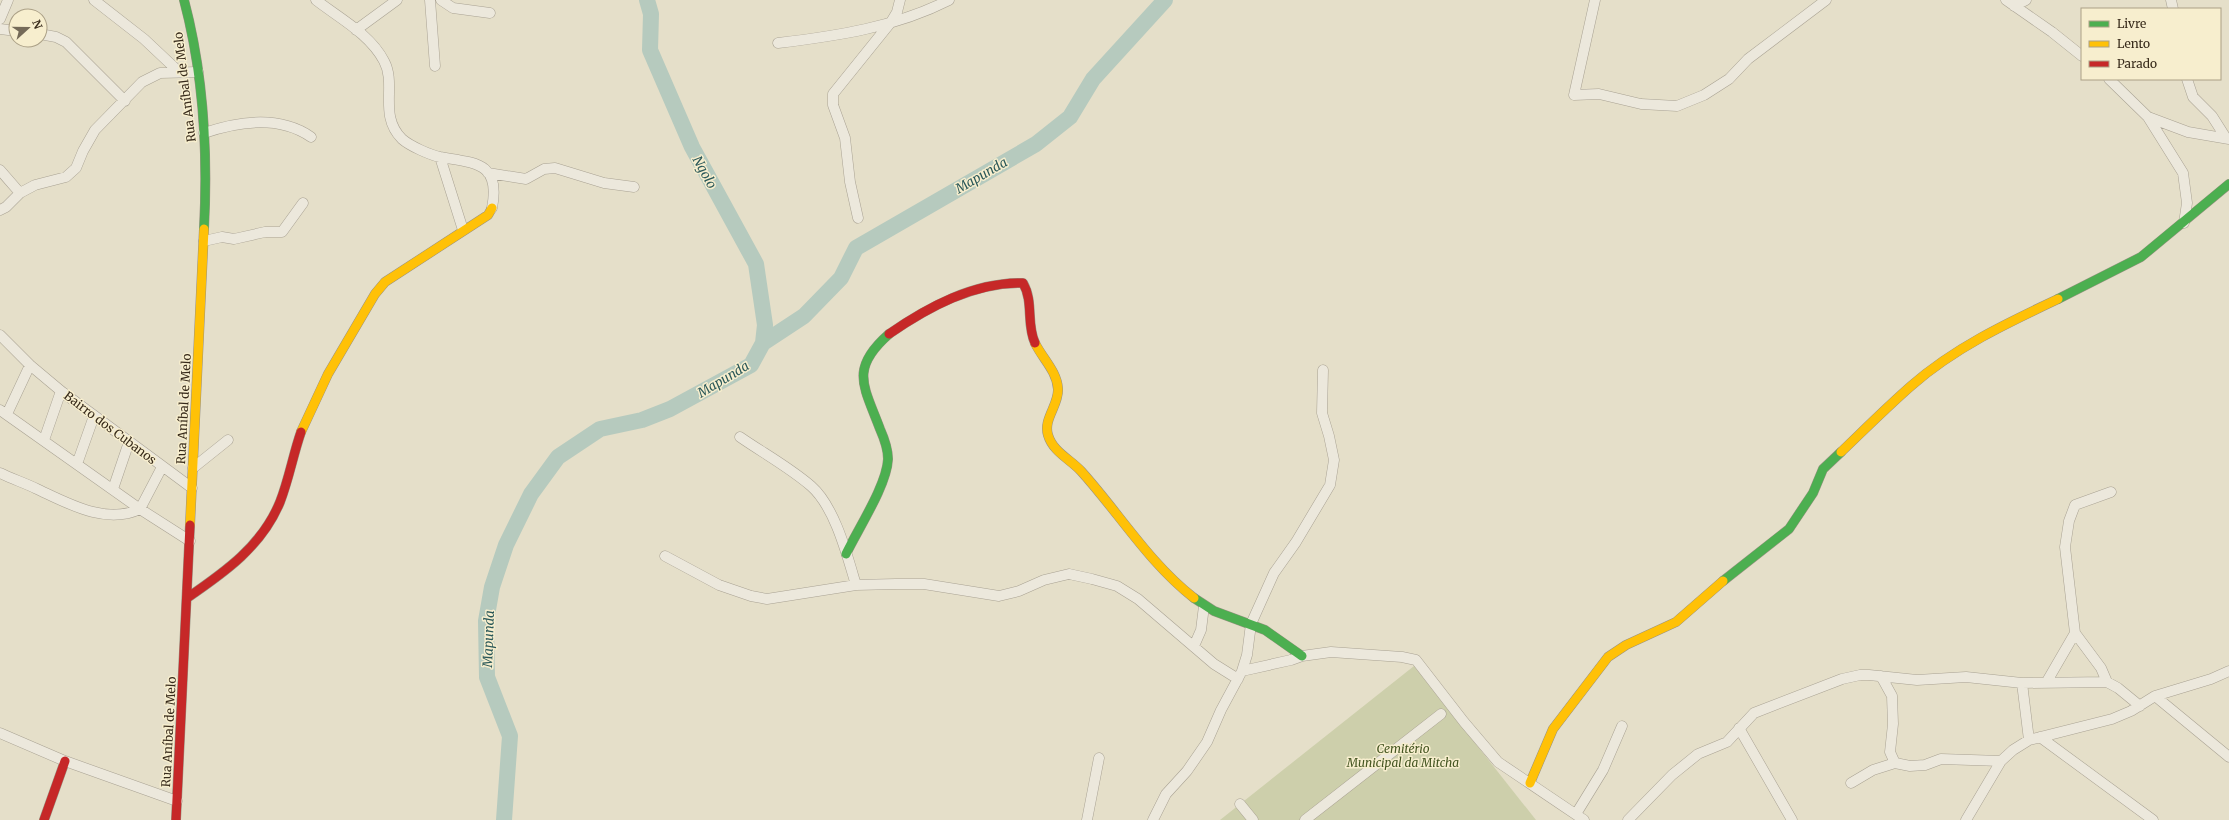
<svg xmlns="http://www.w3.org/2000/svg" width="2229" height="820" font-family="Merriweather,serif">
  <rect width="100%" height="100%" fill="#e5dfc9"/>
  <path fill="#cdcfab" d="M1414,666L1536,820H1220Z"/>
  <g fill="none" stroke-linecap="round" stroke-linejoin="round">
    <path stroke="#b6cabe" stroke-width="16" d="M647,0L651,14L650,50L692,147L756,264L765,325L763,343
      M504,820L510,736L487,677L486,621L492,587L506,545L531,494L558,457L600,429L642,420L670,409L751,365L763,343L804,316L841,278L856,248L1036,144L1070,117L1093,79L1165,0"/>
    <defs>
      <path id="street" d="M94,0L144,39L178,71
        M316,0C339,18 370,34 384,61C397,85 378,115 402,139C410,146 430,155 440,157C475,163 501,162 492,208
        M430,0L435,66
        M441,0L453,8L490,13
        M1595,0L1574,95L1599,94L1641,104L1677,106L1704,95L1729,79L1748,59L1826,0
        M2006,0L2052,32L2082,56
        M2171,0L2173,9
        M2014,6L2026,0
        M0,19L8,0
        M0,29L16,31
        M356,30L397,0
        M40,34L56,37L66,42L125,101
        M778,43C837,36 896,27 949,0
        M2109,79L2148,117L2183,173L2187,203L2184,223
        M2187,79L2193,97L2212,116L2226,138
        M2148,117L2188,132L2229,139
        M204,133C239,121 279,115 311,137
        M440,157L463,230
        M0,170L20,193
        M488,173L526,179L544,169L555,168L604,183L634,187
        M0,210L6,207L20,193L35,185L66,177L76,168L83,151L95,130L142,82L160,73L198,72
        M858,218L850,182L845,138L833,105V94L891,22L897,12L900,0
        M204,241L222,237L234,239L265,232H282L303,203
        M0,335L30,365L61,391L192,488
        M0,410L140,509C106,525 69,504 37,489C25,483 12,479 0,473
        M7,414L30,365
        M740,437C763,453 789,467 811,486C835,507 847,555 856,585
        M44,440L61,391
        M77,464L94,416
        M162,467L140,509L190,541
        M193,468L228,440
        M113,489L129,442
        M665,556L719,585L751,596L767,599L856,585L896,584H924L999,596L1019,591L1044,580L1069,574L1092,579L1117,586L1138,599L1214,664L1238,679
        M1194,646L1201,630L1204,606
        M1242,671L1291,660L1302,656L1331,652L1402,657L1416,660L1464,722L1498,762L1584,820
        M1881,676L1892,696L1893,724L1890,752L1895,763L1910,766L1925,765L1941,759L2001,761
        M2107,682L2101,668L2075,633L2065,547L2069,521L2075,505L2111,492
        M2022,683L2029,740
        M2046,683L2075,633
        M2155,696L2229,757
        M1739,728L1792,820
        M0,733L65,761L177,801
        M2040,737L2153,820
        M1851,783L1873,770L1895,763
        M1240,804L1253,820
        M1576,814L1603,770L1622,726
        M1087,820L1099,758
        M1153,820L1166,794L1187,771L1207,742L1221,710L1242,671L1247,655L1251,624L1274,573L1296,542L1330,485L1334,460L1329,436L1322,413L1323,370
        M1305,820L1441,714
        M1628,820L1672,775L1698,754L1727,742L1754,713L1842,679L1860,675H1869L1917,680L1966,677L2022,683L2107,682L2118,688L2140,706
        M1966,820L2001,761L2013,750L2029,740L2112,719L2131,711L2155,696L2211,679L2229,671"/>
      <path id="fast" d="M184,0C204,75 208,152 204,229
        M2058,299L2141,257L2229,184
        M846,554C858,529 887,485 888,459C888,449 884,438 880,429C864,386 849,369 889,334
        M1723,581L1789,529L1813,493L1823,469L1841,452
        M1194,598L1214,611L1265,630L1302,656"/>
      <path id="slow" d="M1035,343C1042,358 1057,371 1058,389C1059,405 1043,419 1048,435C1053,452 1070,459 1081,471C1119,513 1149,563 1194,598
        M301,432L328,374L375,294L385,282L488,215L492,208
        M1841,452C1864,430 1887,407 1911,386C1954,348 2007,323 2058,299
        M190,525L204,229
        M1530,783L1553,729L1608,657L1626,645L1676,622L1723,581"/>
      <path id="jam" d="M889,334C928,307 974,282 1023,283C1034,302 1026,324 1035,343
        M187,598C225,572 262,546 280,502C289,479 293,455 301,432
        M44,820L65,761
        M176,820L190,525"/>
    </defs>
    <use href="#street" stroke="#a9a293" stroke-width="11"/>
    <use href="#fast" stroke="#999283" stroke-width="10"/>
    <use href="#slow" stroke="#999283" stroke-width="10"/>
    <use href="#jam" stroke="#999283" stroke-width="10"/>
    <use href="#street" stroke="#ece8dc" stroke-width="10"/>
    <use href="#fast" stroke="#4caf50" stroke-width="9"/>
    <use href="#slow" stroke="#ffc107" stroke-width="9"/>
    <use href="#jam" stroke="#c62828" stroke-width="9"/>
  </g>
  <g text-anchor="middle" stroke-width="3" stroke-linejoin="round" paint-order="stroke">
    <g font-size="12" fill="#382b1b" stroke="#f7eece">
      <text transform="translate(185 87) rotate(-97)" y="4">Rua Aníbal de Melo</text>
      <text transform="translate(184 409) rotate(-87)" y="4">Rua Aníbal de Melo</text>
      <text transform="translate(110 428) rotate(37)" y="4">Bairro dos Cubanos</text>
      <text transform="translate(169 732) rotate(-87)" y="4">Rua Aníbal de Melo</text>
    </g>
    <g font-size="12" font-style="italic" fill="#445521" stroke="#f7eece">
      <text x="1403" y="753">Cemitério<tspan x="1403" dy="14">Municipal da Mitcha</tspan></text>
    </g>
    <g font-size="13" font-style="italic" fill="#2a5859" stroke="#f7eece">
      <text transform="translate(705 172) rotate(61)" y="5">Ngolo</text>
      <text transform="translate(981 175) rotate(-30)" y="5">Mapunda</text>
      <text transform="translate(723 379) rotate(-31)" y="5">Mapunda</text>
      <text transform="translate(488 639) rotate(-88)" y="5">Mapunda</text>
    </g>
  </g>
  <rect x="2081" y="8" width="140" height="72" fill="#f7eece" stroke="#aba086"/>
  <rect x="2089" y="21" width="20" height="6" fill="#4caf50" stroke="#aba086"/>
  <text x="2117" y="28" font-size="12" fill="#382b1b">Livre</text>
  <rect x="2089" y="41" width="20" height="6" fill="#ffc107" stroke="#aba086"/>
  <text x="2117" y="48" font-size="12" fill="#382b1b">Lento</text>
  <rect x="2089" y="61" width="20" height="6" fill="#c62828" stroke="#aba086"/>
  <text x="2117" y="68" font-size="12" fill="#382b1b">Parado</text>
  <g transform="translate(28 28) rotate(69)"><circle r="19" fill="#f7eece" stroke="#aba086"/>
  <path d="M0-3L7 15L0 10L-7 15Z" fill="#756a58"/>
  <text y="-6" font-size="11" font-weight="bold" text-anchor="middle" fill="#382b1b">N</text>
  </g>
</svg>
